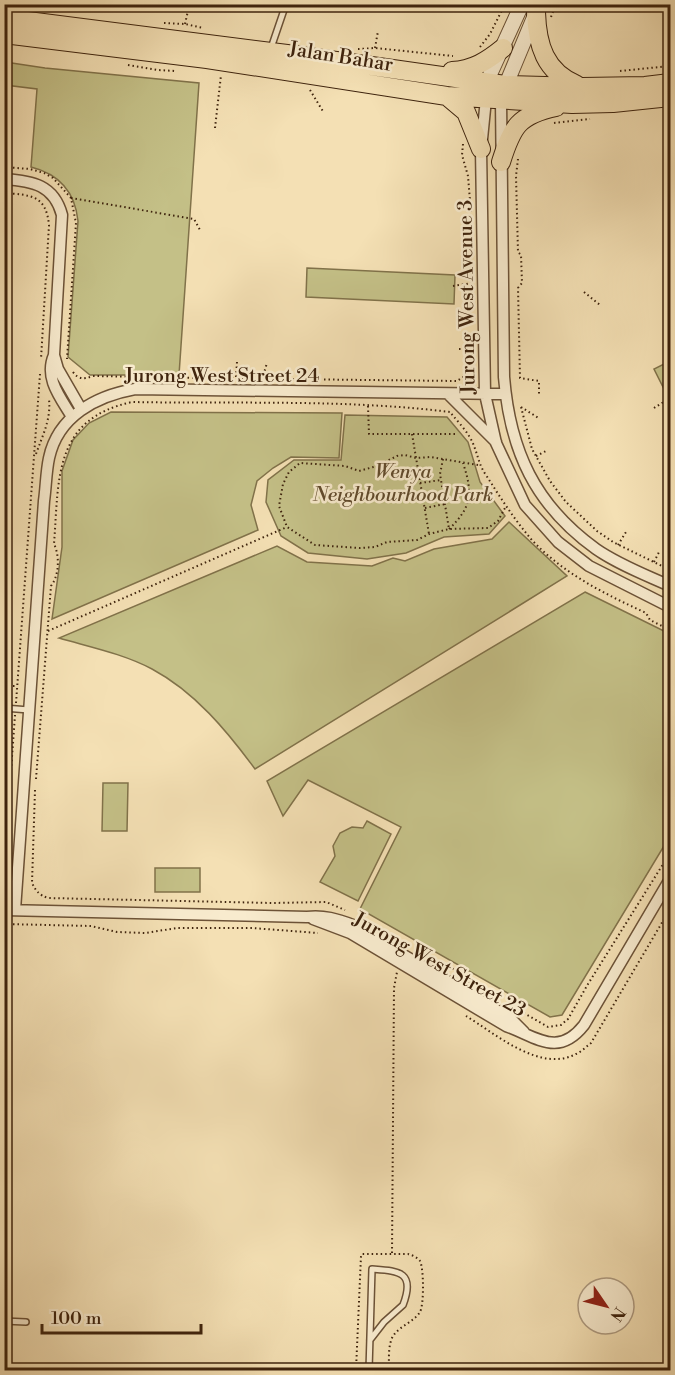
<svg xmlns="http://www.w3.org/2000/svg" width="675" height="1375" font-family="'Libre Bodoni',serif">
  <rect width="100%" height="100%" fill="#f4e0b4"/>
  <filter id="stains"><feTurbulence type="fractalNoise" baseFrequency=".00333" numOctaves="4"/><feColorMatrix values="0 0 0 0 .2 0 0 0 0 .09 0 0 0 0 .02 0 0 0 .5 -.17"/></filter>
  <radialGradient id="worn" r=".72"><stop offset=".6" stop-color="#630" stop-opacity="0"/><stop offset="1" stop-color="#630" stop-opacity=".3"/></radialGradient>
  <path fill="#c4c087" stroke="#81724a" stroke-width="1.5" d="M5,62L45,68L199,83L179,375H90L68,357L78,221C75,192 59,174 31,167L37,89L5,85Z
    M307,268L455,275L454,304L306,297Z
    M666,363L670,373V389L665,391L654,369Z
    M111,412L342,413L339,458L291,457L273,468L257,481L251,505L258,530L52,619L62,547V471L73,440L89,423Z
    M345,415L447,417L468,442L480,482L505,516L489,534L444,537L406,553L367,559L308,553L281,536L266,502L268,480L294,460H341Z
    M509,522L567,576L255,769C227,731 195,692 152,669C124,654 90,647 59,638L277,546L307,562L372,566L393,558L405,561L434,549L492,539Z
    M585,592L670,634V836L562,1015L550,1017L360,909L401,827L308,780L283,816L267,781Z
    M103,783H128L127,831H102Z
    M367,821L391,834L358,901L320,882L335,856L333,846L340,833L352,827L363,828Z
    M155,868H200V892H155Z"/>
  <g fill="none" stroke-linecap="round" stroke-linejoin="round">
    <defs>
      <path id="service" d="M271,48L286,4
        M4,708L29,710
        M4,1321L26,1322
        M369,1370L372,1269C398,1271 416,1271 403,1305L384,1322L370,1340"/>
      <path id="minor" d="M486,99L481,149L485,394L496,443L525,505L558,542L589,566L670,607
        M501,100L504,377C510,451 535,505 596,549C619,565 646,575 670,586
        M4,179C33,181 54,185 62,215L54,355C44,378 60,397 72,417
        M54,355L58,369L81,409
        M448,394L496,442
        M4,910L307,917C324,915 337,919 353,925L510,1018L524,1032
        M15,910L44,501C46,487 46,472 49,458C58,416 96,396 135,389L505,394
        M313,919L350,933L506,1026C537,1037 558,1058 584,1025L670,879"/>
      <path id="tertiary" d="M486,91L491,72L522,4
        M503,92L535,15"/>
      <path id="primary" d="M536,12C537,45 545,72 577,85
        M4,18L287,54L505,85L582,87L645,86L670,83
        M4,34L207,59L447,96L572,104L613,103L670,97
        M452,71C473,70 487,61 503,48
        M447,96L466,112L481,149
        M501,162C512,127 518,115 556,107"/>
    </defs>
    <use href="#service" stroke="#6c5237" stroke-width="8"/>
    <use href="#minor" stroke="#6c5237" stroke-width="13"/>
    <use href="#tertiary" stroke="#6c5237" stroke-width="16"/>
    <use href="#primary" stroke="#3e230d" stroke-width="20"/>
    <path stroke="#3e230d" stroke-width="2" stroke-dasharray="1.5 3" stroke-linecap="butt" d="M551,17L556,4
      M164,23L185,24L203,28
      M185,24L189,6
      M480,47L490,34L505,4
      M375,48L378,31
      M358,49L375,48L453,56
      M128,65L158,70L176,71
      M620,71L670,66
      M310,90L324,113
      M554,123L590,119
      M215,128L221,75
      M463,144L462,155L468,176L471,213
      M518,159L516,176L518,252L521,255L522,283L518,288L520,378L539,381V394
      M4,167L30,169L44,173L53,178L71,198L76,223L67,359
      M4,193C31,195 46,195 49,225L41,359
      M71,198L194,219L200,230
      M462,267H474
      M453,286L472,283
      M584,292L600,305
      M459,349H474
      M73,372C79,380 84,379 93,376L253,379
      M236,377L237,362
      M279,379L457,381L471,372L473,365
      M256,380L263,376L267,363
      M368,406L369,434H458
      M521,407L532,449L550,481L566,502L597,531L613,542L670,570
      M521,407L540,419
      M654,408L670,398
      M412,434L429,534
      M36,454C43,434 51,420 49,399
      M536,456L546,451
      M443,459L440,474L449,529
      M478,465L431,457L416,458L405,455L397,456L377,466L359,471L345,466L300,463L289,472L283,484L279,506L287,527L315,545L360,548L375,547L387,542L417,540L429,534L449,529L488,528L498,521L506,506
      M420,483L441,480
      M425,508L445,504
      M449,529C472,507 473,493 463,463
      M618,545L626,532
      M654,562L660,550
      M48,631L287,527
      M4,686H17
      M16,703L40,374
      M36,779L51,586C59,576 60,556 54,544C59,479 53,419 132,402C237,404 345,399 450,412C458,422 470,434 474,446C478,456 479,465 486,475C500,497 514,519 531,539C562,573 605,594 646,613L650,620L670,630
      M35,790L32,883C36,891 39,895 48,898L272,903L326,902L345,910
      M4,869L15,715
      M4,924L91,926L117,932L145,933L177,928H252L318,933
      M440,964H445L468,978L469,983
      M508,1004L548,1027L561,1025L568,1019L588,984L670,853
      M466,1016C496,1034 540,1073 576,1054C581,1052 586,1047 591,1043L670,909
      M392,1253L394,988L397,972
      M356,1370L361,1256L362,1254H408C412,1255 417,1257 420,1261C424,1269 424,1305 420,1312C413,1323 398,1326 392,1338C388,1347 389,1360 389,1370"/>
    <use href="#service" stroke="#f8ebce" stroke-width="5"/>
    <use href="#minor" stroke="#f8ebce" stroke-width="10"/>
    <use href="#tertiary" stroke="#f8ebce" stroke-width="14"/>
    <use href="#primary" stroke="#f4e0b4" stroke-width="18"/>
  </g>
  <g text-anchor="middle" stroke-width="5" stroke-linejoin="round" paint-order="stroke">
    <g font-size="20" fill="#3e230d" stroke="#f8ebce">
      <text transform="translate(341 56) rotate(9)" y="7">Jalan Bahar</text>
      <text transform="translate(466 297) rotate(-91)" y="7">Jurong West Avenue 3</text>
      <text x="222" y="382">Jurong West Street 24</text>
      <text transform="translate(440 964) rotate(29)" y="7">Jurong West Street 23</text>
    </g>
    <g font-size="20" font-style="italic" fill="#604a2c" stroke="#f8ebce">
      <text x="403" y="478">Wenya<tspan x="403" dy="23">Neighbourhood Park</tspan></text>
    </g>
  </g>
  <rect width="675" height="1375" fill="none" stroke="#f4e0b4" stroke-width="24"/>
  <rect x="6" y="6" width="663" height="1363" fill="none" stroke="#3e230d" stroke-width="3"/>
  <rect x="12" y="12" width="651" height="1351" fill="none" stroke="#3e230d" stroke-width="1.5"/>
  <g transform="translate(606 1306) rotate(125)"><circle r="28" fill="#f8ebce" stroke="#ae9b81" stroke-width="1.5"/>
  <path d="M0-4.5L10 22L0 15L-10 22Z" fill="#8f2418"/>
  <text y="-9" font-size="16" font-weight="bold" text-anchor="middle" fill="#3e230d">N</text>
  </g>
  <path d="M42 1324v9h159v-9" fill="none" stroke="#3e230d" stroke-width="3"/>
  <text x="51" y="1324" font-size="18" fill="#3e230d" stroke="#f8ebce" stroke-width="4.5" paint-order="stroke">100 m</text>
  <rect width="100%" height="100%" filter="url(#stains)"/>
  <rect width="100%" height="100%" fill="url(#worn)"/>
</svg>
